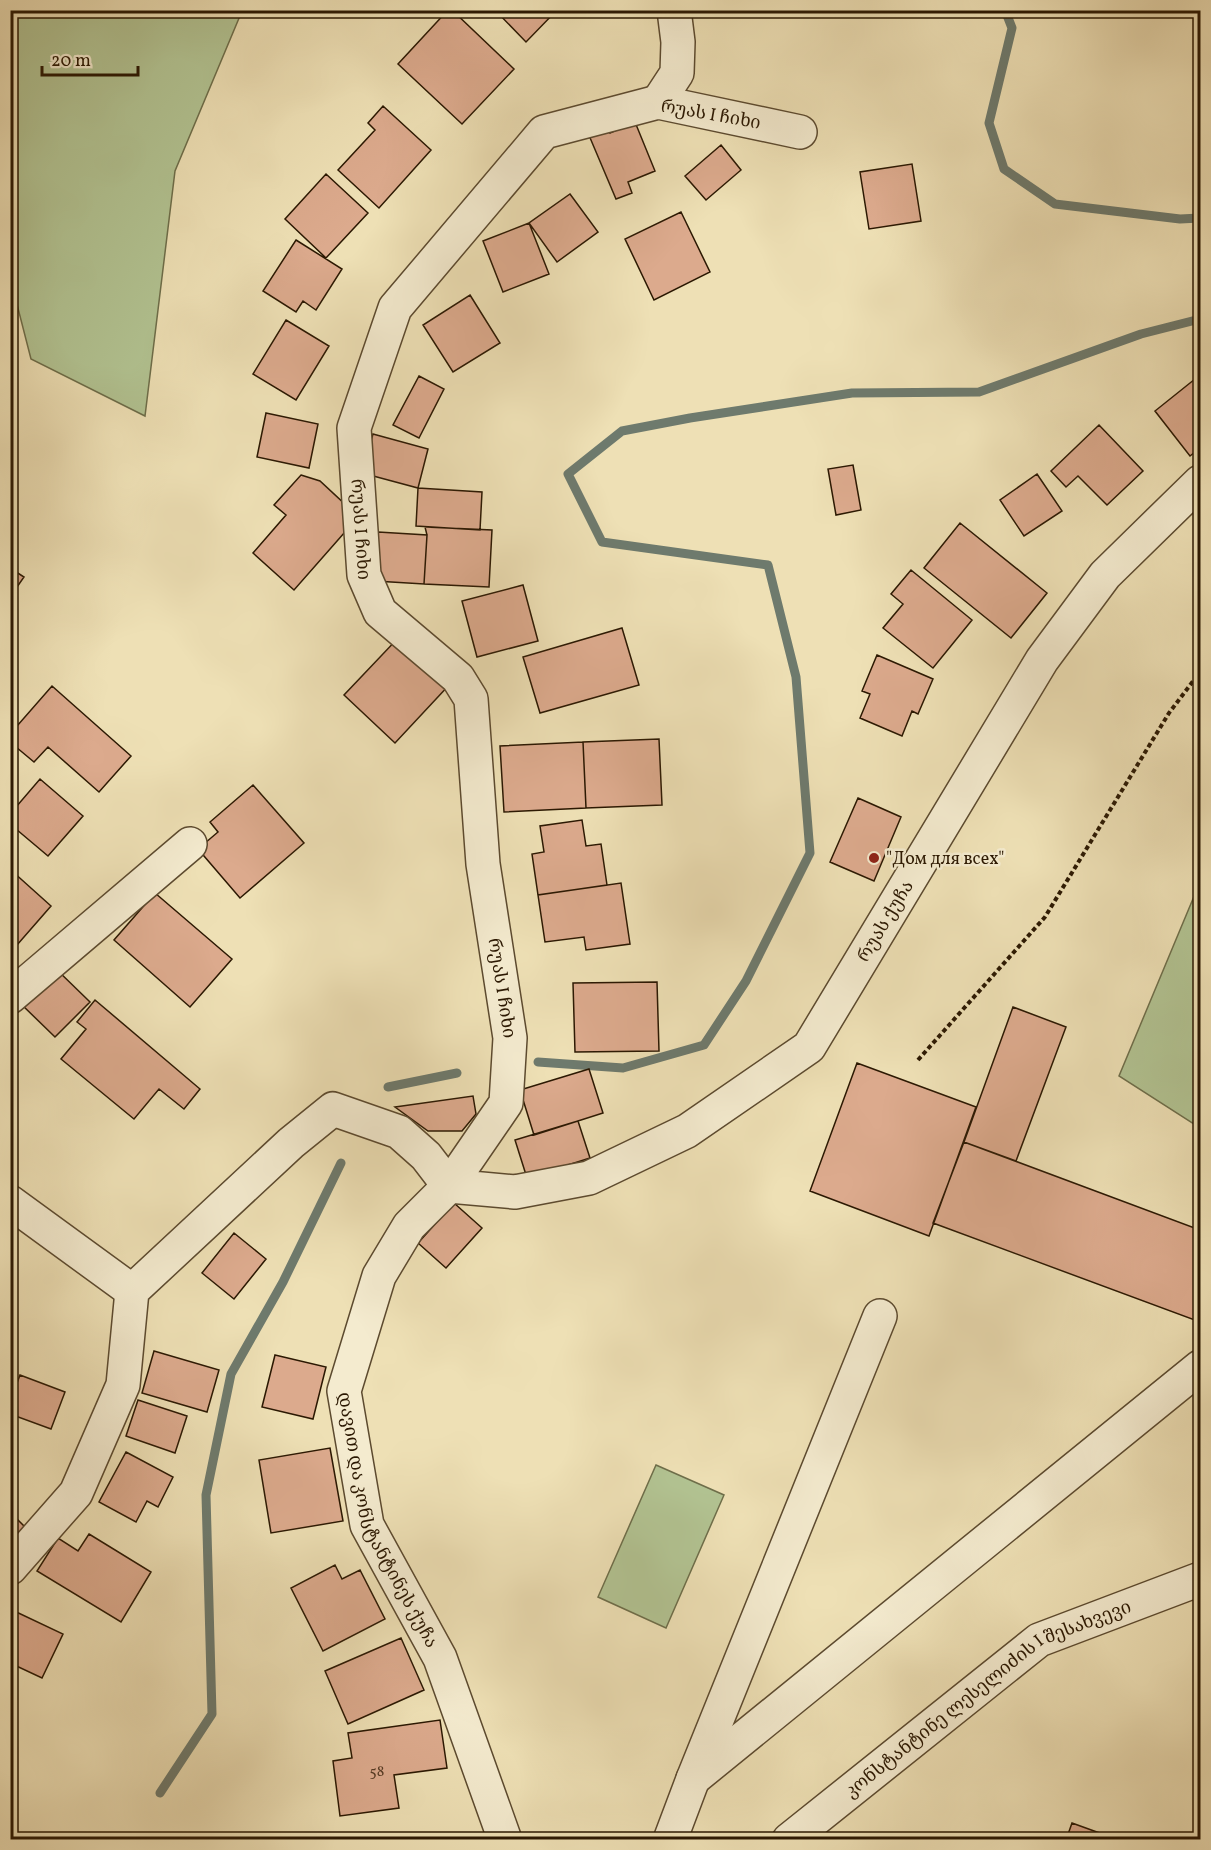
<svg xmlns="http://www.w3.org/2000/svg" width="1211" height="1850" font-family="Vollkorn,'Noto Serif Georgian',serif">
  <rect width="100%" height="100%" fill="#eee0b5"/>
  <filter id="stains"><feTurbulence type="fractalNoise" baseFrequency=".00333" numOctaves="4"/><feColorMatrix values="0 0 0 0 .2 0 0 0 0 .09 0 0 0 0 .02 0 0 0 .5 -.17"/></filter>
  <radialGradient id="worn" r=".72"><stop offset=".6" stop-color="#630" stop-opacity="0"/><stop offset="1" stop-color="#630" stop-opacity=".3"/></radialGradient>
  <path fill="#b2c392" stroke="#6e6e4a" stroke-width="1.5" d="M10,11H242L175,171L145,416L31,359L11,281Z
    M1200,882V1128L1119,1076Z
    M656,1465L724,1495L666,1628L598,1597Z"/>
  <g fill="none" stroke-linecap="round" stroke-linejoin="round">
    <path stroke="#6e7a6d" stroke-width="9" d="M1005,10L1012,28L989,123L1004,169L1055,204L1180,219L1200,218
      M538,1062L623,1068L704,1045L746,981L810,853L796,677L768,565L602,542L568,474L622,431L690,418L852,393L979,392L1141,334L1200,319
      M388,1087L457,1073
      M160,1793L212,1714L206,1495L231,1374L283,1282L341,1163"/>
  </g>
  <path fill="#dcaa8d" stroke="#2b1802" stroke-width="1.5" d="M448,10H452L514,69L462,124L398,64Z
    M495,10H557L526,42Z
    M383,106L431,150L379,208L338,170L375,130L368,123Z
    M635,122L655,171L628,182L632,193L616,199L588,133L607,126L610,133Z
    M721,145L741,170L706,200L685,176Z
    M912,164L921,221L869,229L860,172Z
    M326,174L368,213L326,258L285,219Z
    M570,194L598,232L557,262L529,223Z
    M681,212L710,272L654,300L625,239Z
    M529,223L549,274L503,292L483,241Z
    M296,240L342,269L316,310L303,301L296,312L263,291Z
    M470,295L500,343L453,372L423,325Z
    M286,320L329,346L296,400L253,374Z
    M1200,375V448L1190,456L1155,411Z
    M419,376L444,389L419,438L393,425Z
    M266,413L318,424L309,468L257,457Z
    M1099,425L1143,471L1107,505L1078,476L1066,487L1051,471Z
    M373,434L428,449L418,488L362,473Z
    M853,465L861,510L836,515L828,469Z
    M1037,474L1062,511L1024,536L1000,500Z
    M301,475L320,481L349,508L352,524L294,590L253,553L286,515L274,505Z
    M418,488L482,492L480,530L416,526Z
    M960,523L1047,593L1011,638L924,568Z
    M425,527L492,530L489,587L424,584L427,535Z
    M378,532L427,535L424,584L375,581Z
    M10,568L24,577L10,597Z
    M911,570L972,620L933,668L883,628L903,604L891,594Z
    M523,585L538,641L477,657L462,601Z
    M622,628L639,685L540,713L523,657Z
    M400,636L450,684L395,743L344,695Z
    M877,655L933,679L918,714L912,711L902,736L860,718L870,694L862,691Z
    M52,686L131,756L99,792L48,747L34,762L10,742V734Z
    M659,739L662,805L586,808L583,742Z
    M583,742L586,808L504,812L500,746Z
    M40,779L83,816L48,856L10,824V814Z
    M253,785L304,843L240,898L198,849L218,832L210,822Z
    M858,798L901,817L874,881L830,862Z
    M582,820L586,846L601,844L607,885L538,895L532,854L544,852L540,826Z
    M12,871L51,906L10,953V873Z
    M621,883L630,944L586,950L584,937L545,942L538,895Z
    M155,893L232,959L190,1007L114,940Z
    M54,967L90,1002L55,1037L20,1003Z
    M657,982L659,1051L575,1052L573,983Z
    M95,1000L200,1089L184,1109L159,1089L134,1119L61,1059L86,1029L77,1022Z
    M1013,1007L1066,1027L1016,1161L964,1142Z
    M857,1063L976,1107L929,1236L810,1191Z
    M589,1069L603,1113L534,1135L520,1090Z
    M473,1096L476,1114L462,1131H428L395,1107Z
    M578,1121L590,1158L527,1178L515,1140Z
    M964,1142L1200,1230V1322L933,1223Z
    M454,1203L482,1228L446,1268L418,1243Z
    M234,1233L266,1259L234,1299L202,1273Z
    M154,1351L219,1370L207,1412L142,1393Z
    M275,1355L326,1367L313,1419L262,1407Z
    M20,1375L65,1392L51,1429L10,1414V1402Z
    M138,1400L187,1416L175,1453L126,1436Z
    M330,1448L343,1521L271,1533L259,1460Z
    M126,1452L173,1477L158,1507L147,1501L136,1522L99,1502Z
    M10,1512L26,1528L10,1542Z
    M89,1534L151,1572L121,1622L37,1571L58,1538L78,1551Z
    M335,1565L342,1579L360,1570L385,1619L323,1651L291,1588Z
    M10,1609L63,1634L42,1678L10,1663Z
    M401,1638L424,1690L348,1724L325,1671Z
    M440,1720L447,1768L394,1775L399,1808L340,1816L333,1761L352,1758L348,1733Z
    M1072,1823L1119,1840H1066Z"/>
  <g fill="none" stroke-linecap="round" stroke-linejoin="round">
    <defs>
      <g id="minor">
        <path d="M658,102L677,73L678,42L674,10"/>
        <path id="s1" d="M800,132L658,102L544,132L395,308L354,428L364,575L380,612L458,678L471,699L483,864L510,1038L506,1103L449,1186L515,1192L589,1178L687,1131L809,1047L1042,660L1105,575L1200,482"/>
        <path d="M10,997L190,844"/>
        <path d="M10,1202L132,1291"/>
        <path id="s2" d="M10,1568L76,1493L123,1385L132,1291L291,1143L333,1109L399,1132L426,1156L449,1186L409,1226L379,1276L344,1391L367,1525L440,1658L505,1840"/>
        <path d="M693,1779L1200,1367"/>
        <path d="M670,1840L693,1779L880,1316"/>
        <path id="s3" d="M789,1840L1039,1640L1200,1579"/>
      </g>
    </defs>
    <use href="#minor" stroke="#5c4a2f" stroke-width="36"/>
    <path stroke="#2b1802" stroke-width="4" stroke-dasharray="4.5 3" stroke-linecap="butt" d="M918,1060L1045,917L1169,713L1200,672"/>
    <use href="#minor" stroke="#f4ebcf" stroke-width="33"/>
  </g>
  <circle fill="#8f2418" stroke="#f4ebcf" stroke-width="2" cx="874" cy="858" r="6"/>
  <g text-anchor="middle" stroke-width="5" stroke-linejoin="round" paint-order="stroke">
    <g font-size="15" fill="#573c25">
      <text x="377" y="1776">58</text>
    </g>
    <g font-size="18" fill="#2b1802" stroke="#f4ebcf">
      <text transform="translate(711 114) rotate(10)" y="6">რუას I ჩიხი</text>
      <text dy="6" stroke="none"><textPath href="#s1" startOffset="722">რუას I ჩიხი</textPath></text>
      <text dy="6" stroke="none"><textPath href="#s1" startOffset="1988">რუას ქუჩა</textPath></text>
      <text dy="6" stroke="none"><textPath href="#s1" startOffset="1226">რუას I ჩიხი</textPath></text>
      <text dy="6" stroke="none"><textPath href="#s2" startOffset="1100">დავით და კონსტანტინეს ქუჩა</textPath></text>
      <text dy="6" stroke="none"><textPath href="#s3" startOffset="246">კონსტანტინე ლესელიძის I შესახვევი</textPath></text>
    </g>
    <g font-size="18" fill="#2b1802" stroke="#f4ebcf" text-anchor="start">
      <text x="886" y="864">"Дом для всех"</text>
    </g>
  </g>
  <rect width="1211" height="1850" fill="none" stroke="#eee0b5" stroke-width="36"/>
  <rect x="12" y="12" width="1187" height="1826" fill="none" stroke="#2b1802" stroke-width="3"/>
  <rect x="18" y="18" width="1175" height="1814" fill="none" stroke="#2b1802" stroke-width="1.5"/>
  <path d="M42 66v9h96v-9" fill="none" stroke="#2b1802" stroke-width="3"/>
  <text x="51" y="66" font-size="18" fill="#2b1802" stroke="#f4ebcf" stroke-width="4.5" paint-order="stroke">20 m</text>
  <rect width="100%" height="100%" filter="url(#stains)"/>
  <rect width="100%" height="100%" fill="url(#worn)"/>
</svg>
